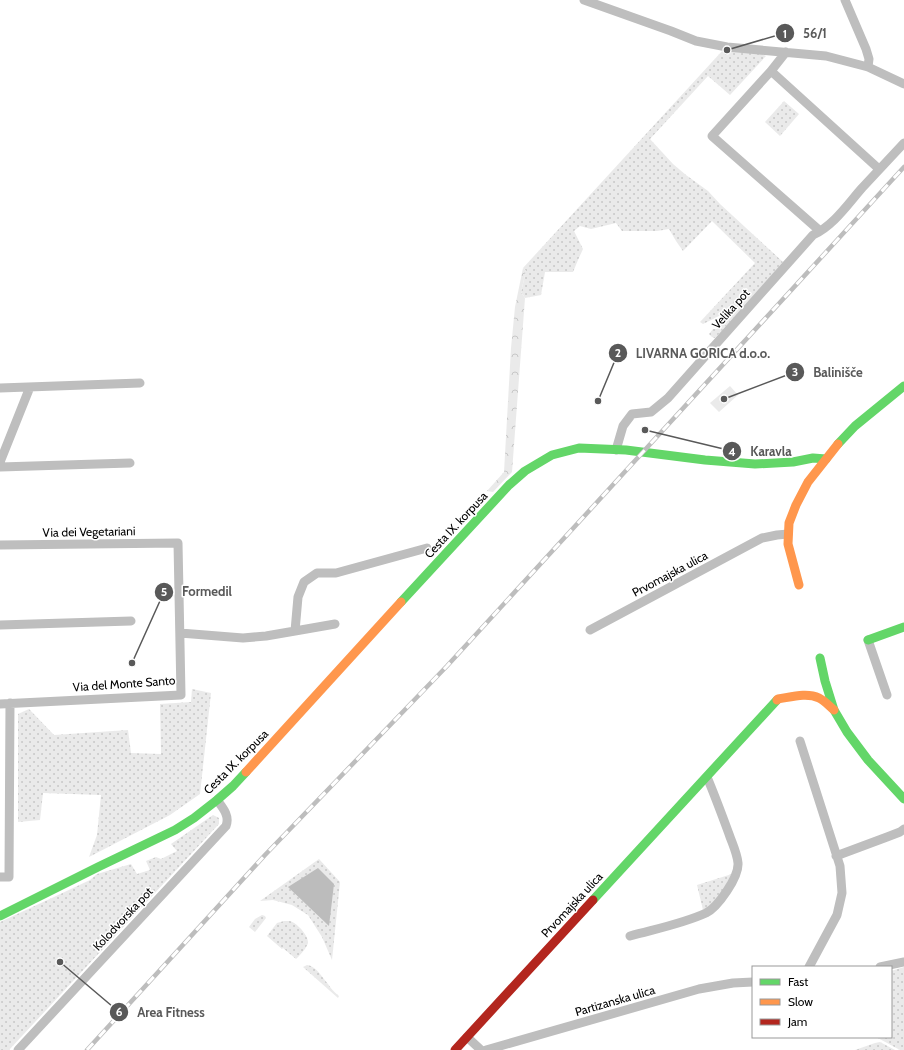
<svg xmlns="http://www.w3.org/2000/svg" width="904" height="1050" font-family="Cabin,sans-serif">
  <defs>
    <pattern id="grass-dots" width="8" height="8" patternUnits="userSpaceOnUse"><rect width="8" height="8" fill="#eaeaea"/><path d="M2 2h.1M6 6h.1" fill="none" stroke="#c7c7c7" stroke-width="1.8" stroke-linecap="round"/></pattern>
    <pattern id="forest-crowns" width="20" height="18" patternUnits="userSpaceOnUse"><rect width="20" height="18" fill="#eaeaea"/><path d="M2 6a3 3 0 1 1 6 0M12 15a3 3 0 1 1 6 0" fill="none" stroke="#c7c7c7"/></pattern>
  </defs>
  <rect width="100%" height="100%" fill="#fff"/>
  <path fill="url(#grass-dots)" d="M723,50L760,53L766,56L730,95L708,76L650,139L673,164L686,175L708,191L720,204L783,262L767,281L715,338L712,337L709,334L713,329H717L725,318L721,315L703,324L700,322L755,263L712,221L683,251L676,241L669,229L657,231H622L616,223L591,229L580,226L574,231L583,249L578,260L573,272H545L541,295L525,298L521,292L526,271L523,268Z
    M784,101L799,114L780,136L765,122Z
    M192,689L211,693L200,794L170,815L89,857L97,835L101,795L43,793L40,820L18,822V714L29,709L54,735L128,730L131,753L161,754L160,704L191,702Z
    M213,815L219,818V824L9,1050H0V922L54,897L90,880L97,874L131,864L137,874L150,870L146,861L156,857L161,859L177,851L171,844Z
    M319,859L340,882L332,960L322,937L308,915L292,905L273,900L260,901Z
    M732,874L718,899L703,910L697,885Z
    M262,915L265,916L266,918L255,932L249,927L255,919Z
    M284,921C286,921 288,921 290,921C297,923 309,936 308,943C306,949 300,955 296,959L283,948L282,949L267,936L277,923Z
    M307,965C316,966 322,977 328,984C331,989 335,993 339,996L338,998L303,967Z
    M904,967V1050H900L876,1037H891V971Z
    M880,1042L895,1050H855L875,1043Z"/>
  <path fill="url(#forest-crowns)" d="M523,268L526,271L521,292L525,298L512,472L493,492L487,491L504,472L511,348L515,307Z"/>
  <path fill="#eaeaea" d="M730,386L738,395L719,412L710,403Z"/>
  <path fill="#bcbcbc" d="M318,868L334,884L329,926L288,887Z"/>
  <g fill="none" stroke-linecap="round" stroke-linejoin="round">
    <path stroke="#bebebe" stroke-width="9" d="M584,0L671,31L696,41L727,47L826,56L868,67L904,84
      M845,0L866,49L869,59L868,67
      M786,52L771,71L879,169
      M771,71L712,136L820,231
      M0,388L140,383
      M616,450L623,426L632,414L651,412L668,398L813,235C834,225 847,205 862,188C876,173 890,158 904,143
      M0,462L30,387
      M0,467L130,463
      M0,545L178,543L181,695L0,704
      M0,625L131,621
      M590,630L762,538L777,535L788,534
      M295,631L298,597L304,582L317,573H336L427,548
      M180,633L243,638L266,636L295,631L335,624
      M868,640L887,695
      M800,741L840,866L842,893L837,915L809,967
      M836,856L887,837L900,832L904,829
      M0,877H9L10,703
      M630,936C655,929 682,924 706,913C718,907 739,877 738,863C737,853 732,843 729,834C722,815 715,796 707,777
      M880,967L904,962
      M467,1037L481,1050
      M18,1050L226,826C230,816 223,808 217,800
      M486,1050L699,989L733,983L753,982"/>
    <path stroke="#63d668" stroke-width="9" d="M838,444L855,426L904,386
      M401,602L509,485L525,471L552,455L579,448L626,450L705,460L755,464L793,462L813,458L826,459
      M868,640L904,627
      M820,658L825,681L834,710L847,732L868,760L904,799
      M593,900L777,700
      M0,916L98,867L175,830L194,818L217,800L233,786L246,772"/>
    <path stroke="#ff974d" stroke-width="9" d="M799,585L788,544L789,523L796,505L808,482L838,444
      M777,700L778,699C791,697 807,692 819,698C825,701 829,706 834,710
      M246,772L401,602"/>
    <path stroke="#b3261e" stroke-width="9" d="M455,1050L593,900"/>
    <defs>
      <path id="rail" d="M87,1050L265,855L447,666L904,167"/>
    </defs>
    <use href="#rail" stroke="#bdbdbd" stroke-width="4.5"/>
    <use href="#rail" stroke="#fff" stroke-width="3" stroke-dasharray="9" stroke-linecap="butt"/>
  </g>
  <g text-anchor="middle" stroke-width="3" stroke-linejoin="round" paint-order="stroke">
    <g font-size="12" fill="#000" stroke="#fff">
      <text transform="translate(731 309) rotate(-48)" y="4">Velika pot</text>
      <text transform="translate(456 525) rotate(-47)" y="4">Cesta IX. korpusa</text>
      <text transform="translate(89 532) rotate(-1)" y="4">Via dei Vegetariani</text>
      <text transform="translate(670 574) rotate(-28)" y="4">Prvomajska ulica</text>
      <text transform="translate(124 684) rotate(-4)" y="4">Via del Monte Santo</text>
      <text transform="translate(236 762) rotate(-45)" y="4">Cesta IX. korpusa</text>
      <text transform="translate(572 905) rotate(-47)" y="4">Prvomajska ulica</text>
      <text transform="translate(123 919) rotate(-47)" y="4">Kolodvorska pot</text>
      <text transform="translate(615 1001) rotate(-16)" y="4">Partizanska ulica</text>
    </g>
  </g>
  <path fill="none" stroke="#595959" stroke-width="1.5" d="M727 50L785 33M598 401L618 353M724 399L795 372M645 430L732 451M132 663L164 592M60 962L119 1012"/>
  <g fill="#595959" stroke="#fff" stroke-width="1.5">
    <circle cx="727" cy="50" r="4"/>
    <circle cx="598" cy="401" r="4"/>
    <circle cx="724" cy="399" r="4"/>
    <circle cx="645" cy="430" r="4"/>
    <circle cx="132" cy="663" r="4"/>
    <circle cx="60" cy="962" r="4"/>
    <circle cx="785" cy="33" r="10"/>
    <circle cx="618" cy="353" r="10"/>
    <circle cx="795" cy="372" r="10"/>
    <circle cx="732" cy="451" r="10"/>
    <circle cx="164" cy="592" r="10"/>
    <circle cx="119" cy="1012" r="10"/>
  </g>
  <g font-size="12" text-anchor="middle" font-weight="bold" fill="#fff">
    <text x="785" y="38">1</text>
    <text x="618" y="357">2</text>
    <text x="795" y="376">3</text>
    <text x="732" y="456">4</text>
    <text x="164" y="596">5</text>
    <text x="119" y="1016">6</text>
  </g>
  <g font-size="13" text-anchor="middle" font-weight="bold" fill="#595959" stroke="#fff" stroke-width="3" stroke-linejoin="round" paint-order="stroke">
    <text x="815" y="38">56/1</text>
    <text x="703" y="358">LIVARNA GORICA d.o.o.</text>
    <text x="838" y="377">Balinišče</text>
    <text x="771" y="456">Karavla</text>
    <text x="207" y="596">Formedil</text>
    <text x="171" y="1017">Area Fitness</text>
  </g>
  <rect x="752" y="966" width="140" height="72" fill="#ffffff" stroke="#999999"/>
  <rect x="760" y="979" width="20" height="6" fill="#63d668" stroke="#999999"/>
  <text x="788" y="986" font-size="12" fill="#000000">Fast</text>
  <rect x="760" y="999" width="20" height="6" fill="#ff974d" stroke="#999999"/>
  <text x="788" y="1006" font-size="12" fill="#000000">Slow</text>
  <rect x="760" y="1019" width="20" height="6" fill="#b3261e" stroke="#999999"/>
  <text x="788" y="1026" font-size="12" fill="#000000">Jam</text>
</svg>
